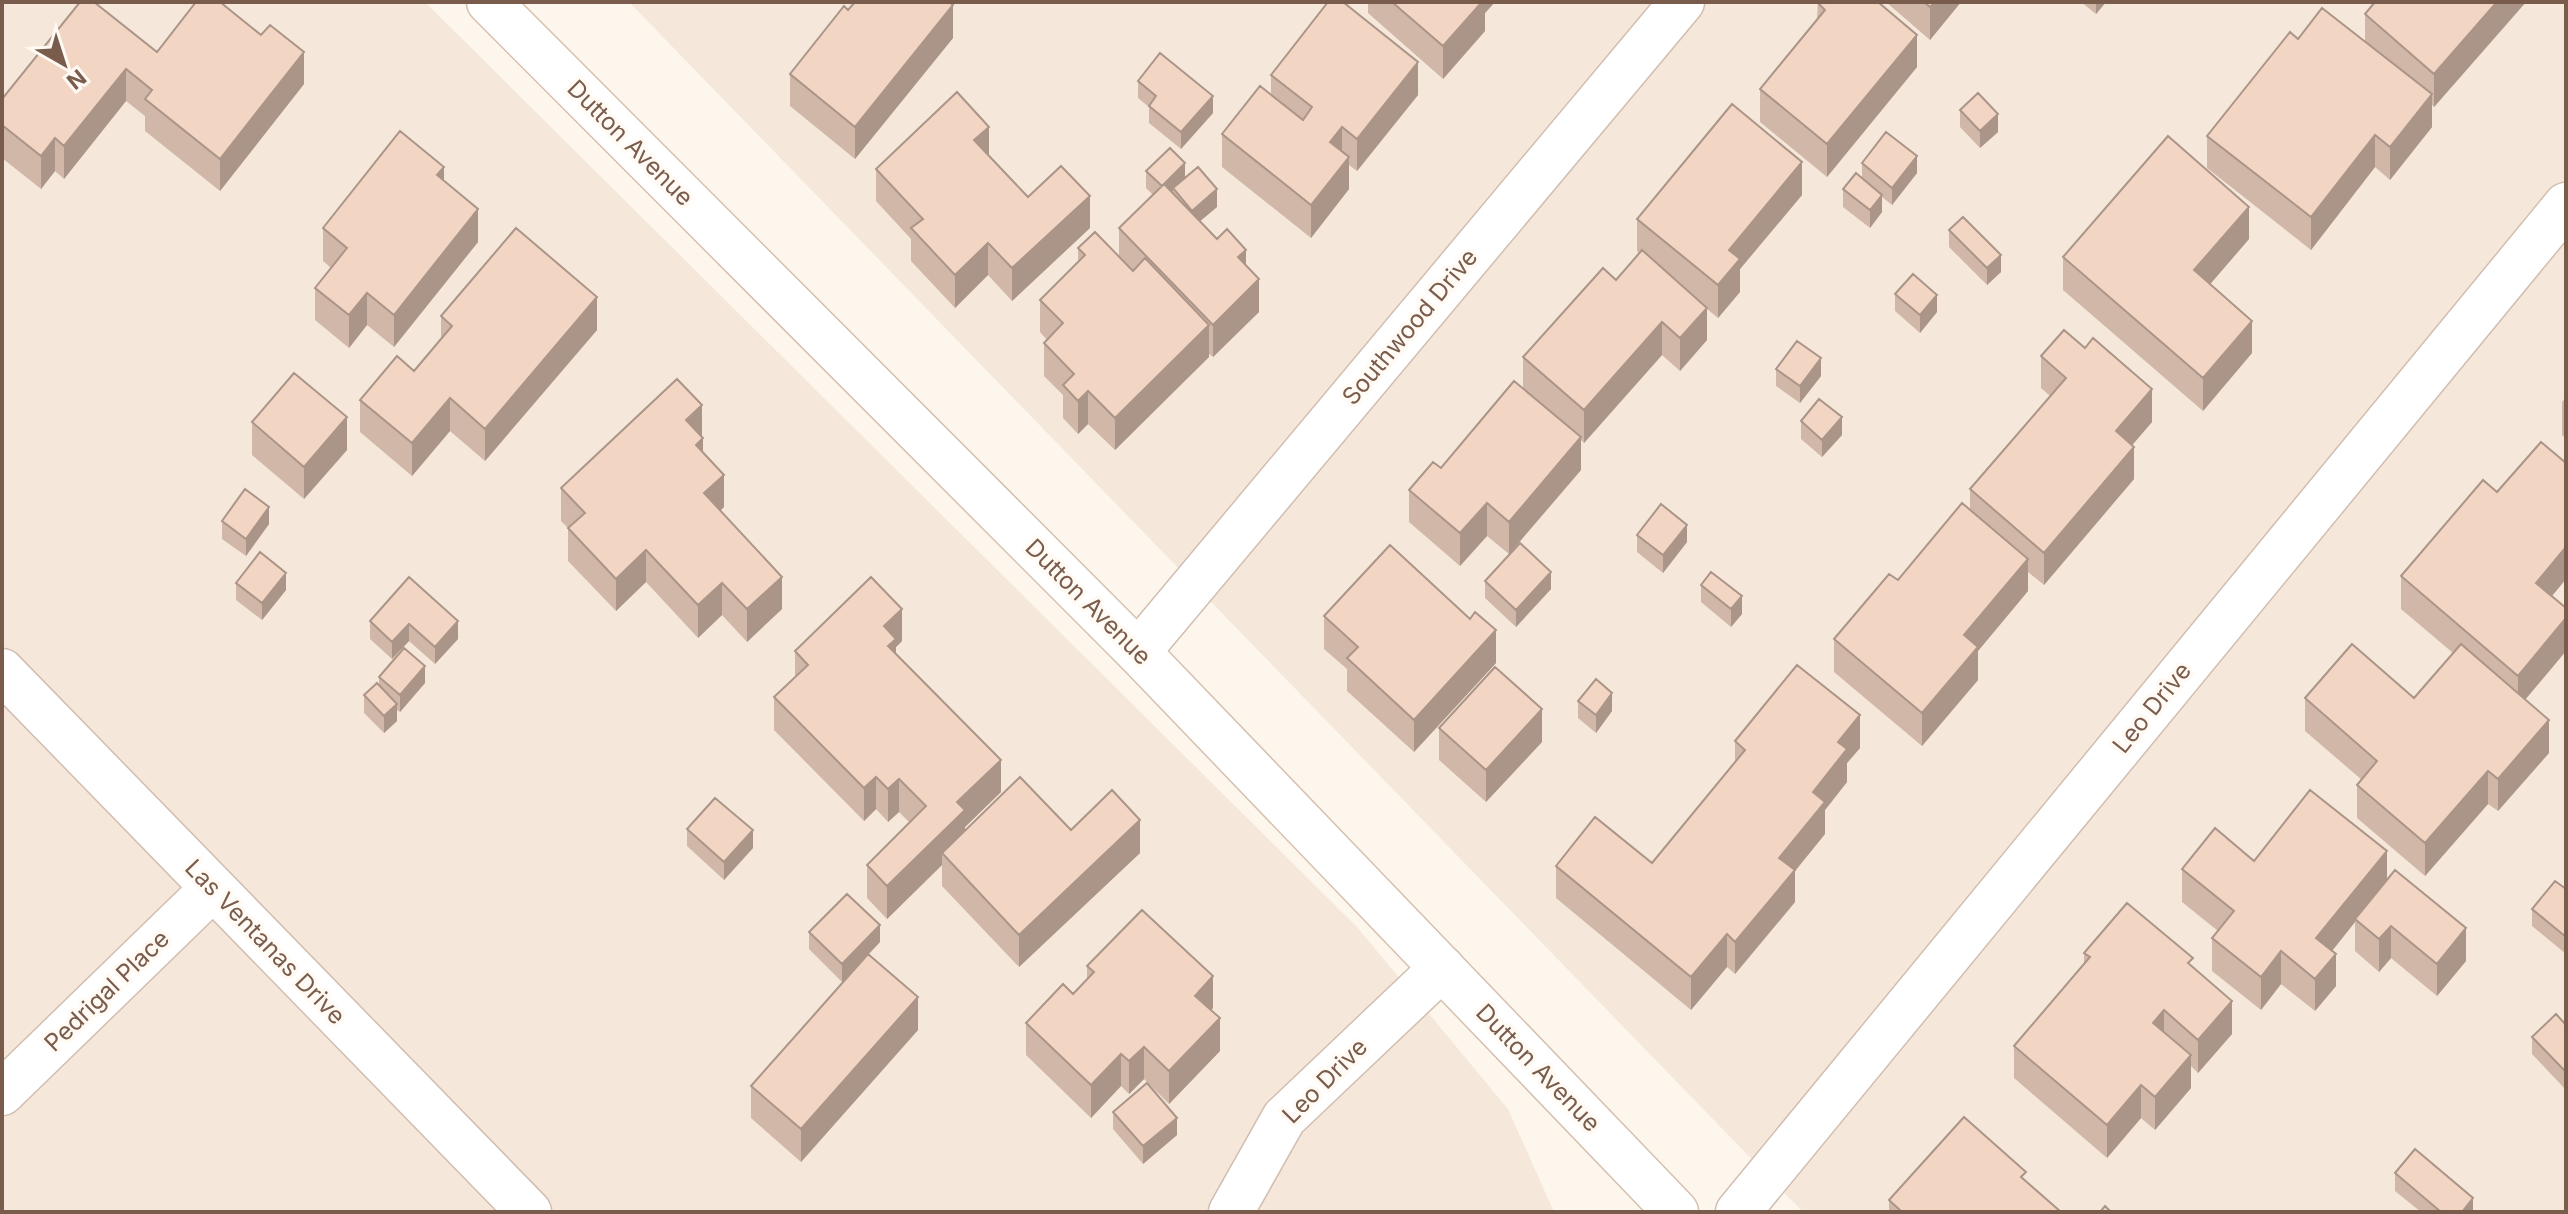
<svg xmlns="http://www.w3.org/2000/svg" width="2568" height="1214" font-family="Inter,sans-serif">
  <rect width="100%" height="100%" fill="#fdf6ec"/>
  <path fill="#f5e8da" d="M2,2H425L1357,927L1508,1109L1554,1212H2Z
    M629,2H2566V1212H1803Z"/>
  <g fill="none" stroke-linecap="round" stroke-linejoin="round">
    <defs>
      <path id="street" d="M1138,652L1682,2
        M2,671L529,1212
        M2,1093L213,888
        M1231,1212L1284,1118L1442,968
        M1738,1212L2566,205"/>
      <path id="secondary" d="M489,2L1138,652L1676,1212"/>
    </defs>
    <use href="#street" stroke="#d1beb0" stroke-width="47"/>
    <use href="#secondary" stroke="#d6c0b0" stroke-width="47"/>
    <use href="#street" stroke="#fff" stroke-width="44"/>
    <use href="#secondary" stroke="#fff" stroke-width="44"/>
  </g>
  <path fill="#d1b7a8" d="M1368,2H1495L1485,13V31L1443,79L1368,13Z
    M1818,2L1917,67L1827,177L1760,122V89L1817,19Z
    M1886,2H1961L1930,40Z
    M2081,2H2106L2096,14Z
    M2375,2H2526L2434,107L2432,105V127L2390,180L2375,167L2311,250L2207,168V136L2298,39L2365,41V14Z
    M848,10L953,38L855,159L790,106V74Z
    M157,52L304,84L220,191L145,131V116L126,101L64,179L55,171L41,189L2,158V99Z
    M1271,75L1418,95L1357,171L1349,165V189L1311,238L1222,167V134L1271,94Z
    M1138,81L1213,113L1181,149L1149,123V107L1138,98Z
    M1960,110L1998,132L1980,148L1960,127Z
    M989,155L1028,197L1090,228L1012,301L988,275L955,308L911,261V239L876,201V169Z
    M1862,163L1917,173L1892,205L1882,197V212L1870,228L1843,207V189L1862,178Z
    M1146,171L1185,178L1217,207L1200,221L1217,239L1246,265L1259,312L1213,357L1209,354V357L1115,450L1088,424L1078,434L1063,418V395L1044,376V343L1047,340L1040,332V300L1078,262V248L1119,256V228L1153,195L1146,188Z
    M444,181L478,242L394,347L367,325L349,348L315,320V288L331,268L323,261V228Z
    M1802,195L1740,269V292L1718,318L1707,309V340L1680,371L1662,355L1584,443L1581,440V470L1509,554L1487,536L1460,566L1409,522V490L1441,468L1523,389V357L1616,280L1639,253L1637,251V219Z
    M1949,230L2001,272L1987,285L1949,247Z
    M2249,239L2210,284L2252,353L2203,411L2063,290V257Z
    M1895,294L1937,312L1920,333L1895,311Z
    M441,316L597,330L485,461L450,431L412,476L360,432V400L414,371L441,340Z
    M2041,356L2152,422L2132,445L2134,479L2044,585L2028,572V591L1978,651V680L1922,746L1834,672V639L1898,580L1970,509V489L2050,396L2041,388Z
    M1776,369L1821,376L1800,403L1776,386Z
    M2566,397V439L2562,435V402Z
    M1801,421L1842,435L1822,457L1801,439Z
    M252,422L347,450L304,499L252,455Z
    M702,437L703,452L724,507L720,511L782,609L747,642L722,615L698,638L646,582L616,611L568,561V528L561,521V488Z
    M222,521L269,524L246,556L222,539Z
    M1637,535L1687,542L1663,573L1637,552Z
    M2401,576L2566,579L2552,596L2566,608V651L2525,700L2549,753L2498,811L2488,804L2425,876L2357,818V785L2362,780L2305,731V698H2414L2453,653L2401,609Z
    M409,577L458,639L435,664L409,641L392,659L370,639V621Z
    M1485,581L1551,589L1516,627L1485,598Z
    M236,583L286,590L262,620L236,600Z
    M1701,585L1742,614L1731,627L1701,602Z
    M1324,616L1496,663L1414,752L1347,691V669L1324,649Z
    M902,641L896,647V654L1001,792L965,827V831L1071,830L1140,853L1019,967L942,886V865L887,919L867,898V865L910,823L899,812L888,822L876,809L864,821L774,730V697L795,677V651Z
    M379,677L425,683L400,712L397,710V721L384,733L364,713V695L379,685Z
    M1578,701L1612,711L1596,733L1578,718Z
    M1439,728L1542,742L1486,802L1439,760Z
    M1735,741L1860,748L1847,763V782L1825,810V834L1795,871V902L1735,974L1727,967L1691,1010L1556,898V866L1652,863L1735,762Z
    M687,829L753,848L724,880L687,846Z
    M2254,861L2387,880L2466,961L2437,996L2391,958L2379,972L2355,951V922L2332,951L2336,986L2315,1011L2281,984L2261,1010L2212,971V938L2218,931L2182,902V869Z
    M2566,889V954L2532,926V909Z
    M809,932L880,942L869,954L918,1030L801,1162L751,1118V1086L860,963L842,982L809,949Z
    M2084,953L2193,967L2232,1034L2198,1073L2191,1066V1088L2155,1130L2141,1118L2107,1158L2014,1078V1046L2084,963Z
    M1087,966L1213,1008L1211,1010L1220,1051L1169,1104L1144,1079L1129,1094L1121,1086L1091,1118L1026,1055V1023L1073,994L1087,979Z
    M2566,1025V1090L2532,1054V1037Z
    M1113,1112L1177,1135L1143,1164L1113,1129Z
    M2395,1173L2473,1212H2421L2395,1191Z
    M2026,1181L2061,1212H1889V1200Z"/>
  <path fill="#aa9588" d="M1477,2H1495L1485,13V31L1443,79V46Z
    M1935,2H1961L1930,40V7Z
    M2096,2H2106L2096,14Z
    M2497,2H2526L2434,107V74Z
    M953,5V38L855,159V127Z
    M1917,35V67L1827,177V144Z
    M304,52V84L220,191V159Z
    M1418,62V95L1357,171V139Z
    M126,69V101L64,179V146Z
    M2432,94V127L2390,180V147Z
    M1213,96V113L1181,149V132Z
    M1998,114V132L1980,148V131Z
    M989,127V159L974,140Z
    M1342,127V159L1330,142Z
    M2375,135V167L2311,250V217Z
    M55,138V171L41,189V156Z
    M1917,156V173L1892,205V188Z
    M1349,157V189L1311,238V205Z
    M1802,162V195L1740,269V292L1718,318V285L1729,250Z
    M1185,163V180L1173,188V192L1162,186Z
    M444,167V199L437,175Z
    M1217,189V207L1192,228V211Z
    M1882,195V212L1870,228V210Z
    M1090,196V228L1012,301V268Z
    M2249,207V239L2194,303V270Z
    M478,209V242L394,347V315Z
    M988,243V275L955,308V275Z
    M1246,250V282L1238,257Z
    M2001,255V272L1987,285V268Z
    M1259,279V312L1213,357V325Z
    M367,293V325L349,348V315Z
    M1937,295V312L1920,333V315Z
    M597,297V330L485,461V429Z
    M1707,308V340L1680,371V338Z
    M2252,321V353L2203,411V378Z
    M1662,322V355L1584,443V410Z
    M1209,325V357L1115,450V418Z
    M1821,358V376L1800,403V386Z
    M2152,389V422L2116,464V431Z
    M1088,391V424L1078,434V401Z
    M450,398V431L412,476V443Z
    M702,405V437L686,420Z
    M347,417V450L304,499V467Z
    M1842,417V435L1822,457V440Z
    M1581,437V470L1509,554V522Z
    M703,438V471L696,445Z
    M2134,447V479L2044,585V553Z
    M724,475V507L704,526V493Z
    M1487,503V536L1460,566V533Z
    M269,507V524L246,556V539Z
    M1687,525V542L1663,573V555Z
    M2566,547V579L2536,615V583Z
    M646,550V582L616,611V579Z
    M2028,559V591L1978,651V680L1922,746V713L1964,635Z
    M1551,572V589L1516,627V610Z
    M286,573V590L262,620V603Z
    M782,577V609L747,642V609Z
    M722,583V615L698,638V605Z
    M1742,596V614L1731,627V609Z
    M902,609V641L896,647V671L888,655L884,626Z
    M2566,618V651L2518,708V676Z
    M458,621V639L435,664V647Z
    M409,624V641L392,659V642Z
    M1496,630V663L1414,752V720Z
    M425,666V683L400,712V695Z
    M1612,693V711L1596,733V715Z
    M397,704V721L384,733V716Z
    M1542,709V742L1486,802V770Z
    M1860,715V748L1847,763V782L1825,810V834L1795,871V902L1735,974V942L1779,858L1838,742Z
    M2549,720V753L2498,811V779Z
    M1001,760V792L965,827V842L942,853V865L887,919V886L957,802Z
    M2488,771V804L2425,876V843Z
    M876,777V809L864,821V788Z
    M899,779V812L888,822V789Z
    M1140,820V853L1019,967V935Z
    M753,830V848L724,880V862Z
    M2387,851V883L2355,919V922L2316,971V938Z
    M880,925V942L842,982V964Z
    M2391,926V958L2379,972V939Z
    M2466,928V961L2437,996V964Z
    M1727,934V967L1691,1010V977Z
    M2281,951V984L2261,1010V977Z
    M2336,954V986L2315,1011V979Z
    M1213,976V1008L1195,1028V996Z
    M918,997V1030L801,1162V1129Z
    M2232,1001V1034L2198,1073V1040Z
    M2164,1010V1043L2153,1023Z
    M1220,1018V1051L1169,1104V1071Z
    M1144,1047V1079L1129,1094V1061Z
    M1121,1054V1086L1091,1118V1085Z
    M2191,1055V1088L2155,1130V1097Z
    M2141,1085V1118L2107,1158V1125Z
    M1177,1118V1135L1143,1164V1146Z
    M2473,1198V1212H2462Z"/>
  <path fill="#f3d5c3" stroke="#aa9588" stroke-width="2" d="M80,2H94L157,52L196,2H220L261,35L270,25L304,52L220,159L145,99L152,90L126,69L64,146L55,138L41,156L2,125V99Z
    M855,2H949L953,5L855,127L790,74L844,6L848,10Z
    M1328,2H1343L1418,62L1357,139L1342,127L1330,142L1349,157L1311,205L1222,134L1260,86L1303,120L1312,107L1271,75Z
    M1392,2H1482L1443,46Z
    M1817,2H1878L1917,35L1827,144L1760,89L1825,10Z
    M1924,2H1935L1930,7Z
    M2375,2H2497L2434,74L2365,14Z
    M2322,8L2432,94L2390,147L2375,135L2311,217L2207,136L2290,32L2298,39Z
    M1160,53L1213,96L1181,132L1149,106L1156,96L1138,81Z
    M957,92L989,127L974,140L1028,197L1061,166L1090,196L1012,268L988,243L955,275L911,228L923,219L876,169Z
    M1978,93L1998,114L1980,131L1960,110Z
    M1732,104L1802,162L1729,250L1740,259L1718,285L1637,219Z
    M400,131L444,167L437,175L478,209L394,315L367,293L349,315L315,288L347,248L323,228Z
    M1886,132L1917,156L1892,188L1862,163Z
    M2168,136L2249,207L2194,270L2252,321L2203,378L2063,257Z
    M1170,148L1185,163L1162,186L1146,171Z
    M1198,167L1217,189L1192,211L1173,188Z
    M1856,173L1882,195L1870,210L1843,189Z
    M1164,184L1217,239L1227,229L1246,250L1238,257L1259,279L1213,325L1119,228Z
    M1963,217L2001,255L1987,268L1949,230Z
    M516,228L597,297L485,429L450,398L412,443L360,400L397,356L414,371L452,326L441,316Z
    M1095,232L1133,271L1145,258L1209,325L1115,418L1088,391L1078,401L1063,385L1074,374L1044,343L1063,323L1040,300L1085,255L1078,248Z
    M1642,250L1707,308L1680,338L1662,322L1584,410L1523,357L1603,268L1616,280Z
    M1913,274L1937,295L1920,315L1895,294Z
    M2064,330L2085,348L2093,338L2152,389L2116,431L2134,447L2044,553L1970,489L2066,378L2041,356Z
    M1797,341L1821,358L1800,386L1776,369Z
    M294,373L347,417L304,467L252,422Z
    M677,379L702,405L686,420L703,438L696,445L724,475L704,493L782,577L747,609L722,583L698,605L646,550L616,579L568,528L585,513L561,488Z
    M1514,381L1581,437L1509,522L1487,503L1460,533L1409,490L1433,462L1441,468Z
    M1819,399L1842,417L1822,440L1801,421Z
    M2541,442L2566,463V547L2536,583L2566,608V618L2518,676L2401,576L2483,480L2497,492Z
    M245,489L269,507L246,539L222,521Z
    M1962,503L2028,559L1964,635L1978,647L1922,713L1834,639L1889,574L1898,580Z
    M1661,504L1687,525L1663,555L1637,535Z
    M1520,543L1551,572L1516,610L1485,581Z
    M1390,545L1470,619L1475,612L1496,630L1414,720L1347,658L1358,647L1324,616Z
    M260,552L286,573L262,603L236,583Z
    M1711,572L1742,596L1731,609L1701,585Z
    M409,577L458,621L435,647L409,624L392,642L370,621Z
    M871,577L902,609L884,626L896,639L888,646L1001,760L957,802L965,810L887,886L867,865L926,806L899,779L888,789L876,777L864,788L774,697L808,665L795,651Z
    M2352,644L2414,698L2461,644L2549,720L2498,779L2488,771L2425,843L2357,785L2377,761L2305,698Z
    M404,648L425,666L400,695L379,677Z
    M1797,665L1860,715L1838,742L1847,749L1813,792L1825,802L1779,858L1795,870L1735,942L1727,934L1691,977L1556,866L1595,817L1652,863L1745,750L1735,741Z
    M1495,667L1542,709L1486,770L1439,728Z
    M1596,679L1612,693L1596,715L1578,701Z
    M377,683L397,704L384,716L364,695Z
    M1020,777L1071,830L1112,790L1140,820L1019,935L942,853Z
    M2310,790L2387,851L2316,938L2336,954L2315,979L2281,951L2261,977L2212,938L2234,911L2182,869L2215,828L2254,861Z
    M715,798L753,830L724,862L687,829Z
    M2395,870L2466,928L2437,964L2391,926L2379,939L2355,919Z
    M2555,881L2566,889V937L2532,909Z
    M847,894L880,925L842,964L809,932Z
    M2127,903L2193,958L2188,963L2232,1001L2198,1040L2164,1010L2153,1023L2191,1055L2155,1097L2141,1085L2107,1125L2014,1046L2090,957L2084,953Z
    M1142,910L1213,976L1195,996L1220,1018L1169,1071L1144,1047L1129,1061L1121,1054L1091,1085L1026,1023L1063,984L1073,994L1094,972L1087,966Z
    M868,954L918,997L801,1129L751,1086Z
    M2556,1014L2566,1025V1072L2532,1037Z
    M1147,1083L1177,1118L1143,1146L1113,1112Z
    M1964,1117L2026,1172L2021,1177L2061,1212H1902L1889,1200Z
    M2415,1149L2473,1198L2462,1212H2441L2395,1173Z
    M2105,1206L2111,1212H2100Z"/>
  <g text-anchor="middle" stroke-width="7" stroke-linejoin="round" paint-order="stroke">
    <g font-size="24" fill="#7a5c4d" stroke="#fffaf3">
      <text transform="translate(630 143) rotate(45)" y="8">Dutton Avenue</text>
      <text transform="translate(1410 327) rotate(-50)" y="8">Southwood Drive</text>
      <text transform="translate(1088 602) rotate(45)" y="8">Dutton Avenue</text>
      <text transform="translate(2152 708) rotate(-51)" y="8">Leo Drive</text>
      <text transform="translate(265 942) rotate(46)" y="8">Las Ventanas Drive</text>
      <text transform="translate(107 991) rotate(-44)" y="8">Pedrigal Place</text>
      <text transform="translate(1538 1068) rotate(46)" y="8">Dutton Avenue</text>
      <text transform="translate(1325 1081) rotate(-45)" y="8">Leo Drive</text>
    </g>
  </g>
  <rect width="2568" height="1214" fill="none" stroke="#7a5c4d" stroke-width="8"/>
  <g transform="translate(64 64) rotate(141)" stroke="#fffaf3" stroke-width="6" paint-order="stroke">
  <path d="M0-6L14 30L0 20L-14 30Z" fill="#7a5c4d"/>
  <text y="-12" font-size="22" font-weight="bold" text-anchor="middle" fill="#7a5c4d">N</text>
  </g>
</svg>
